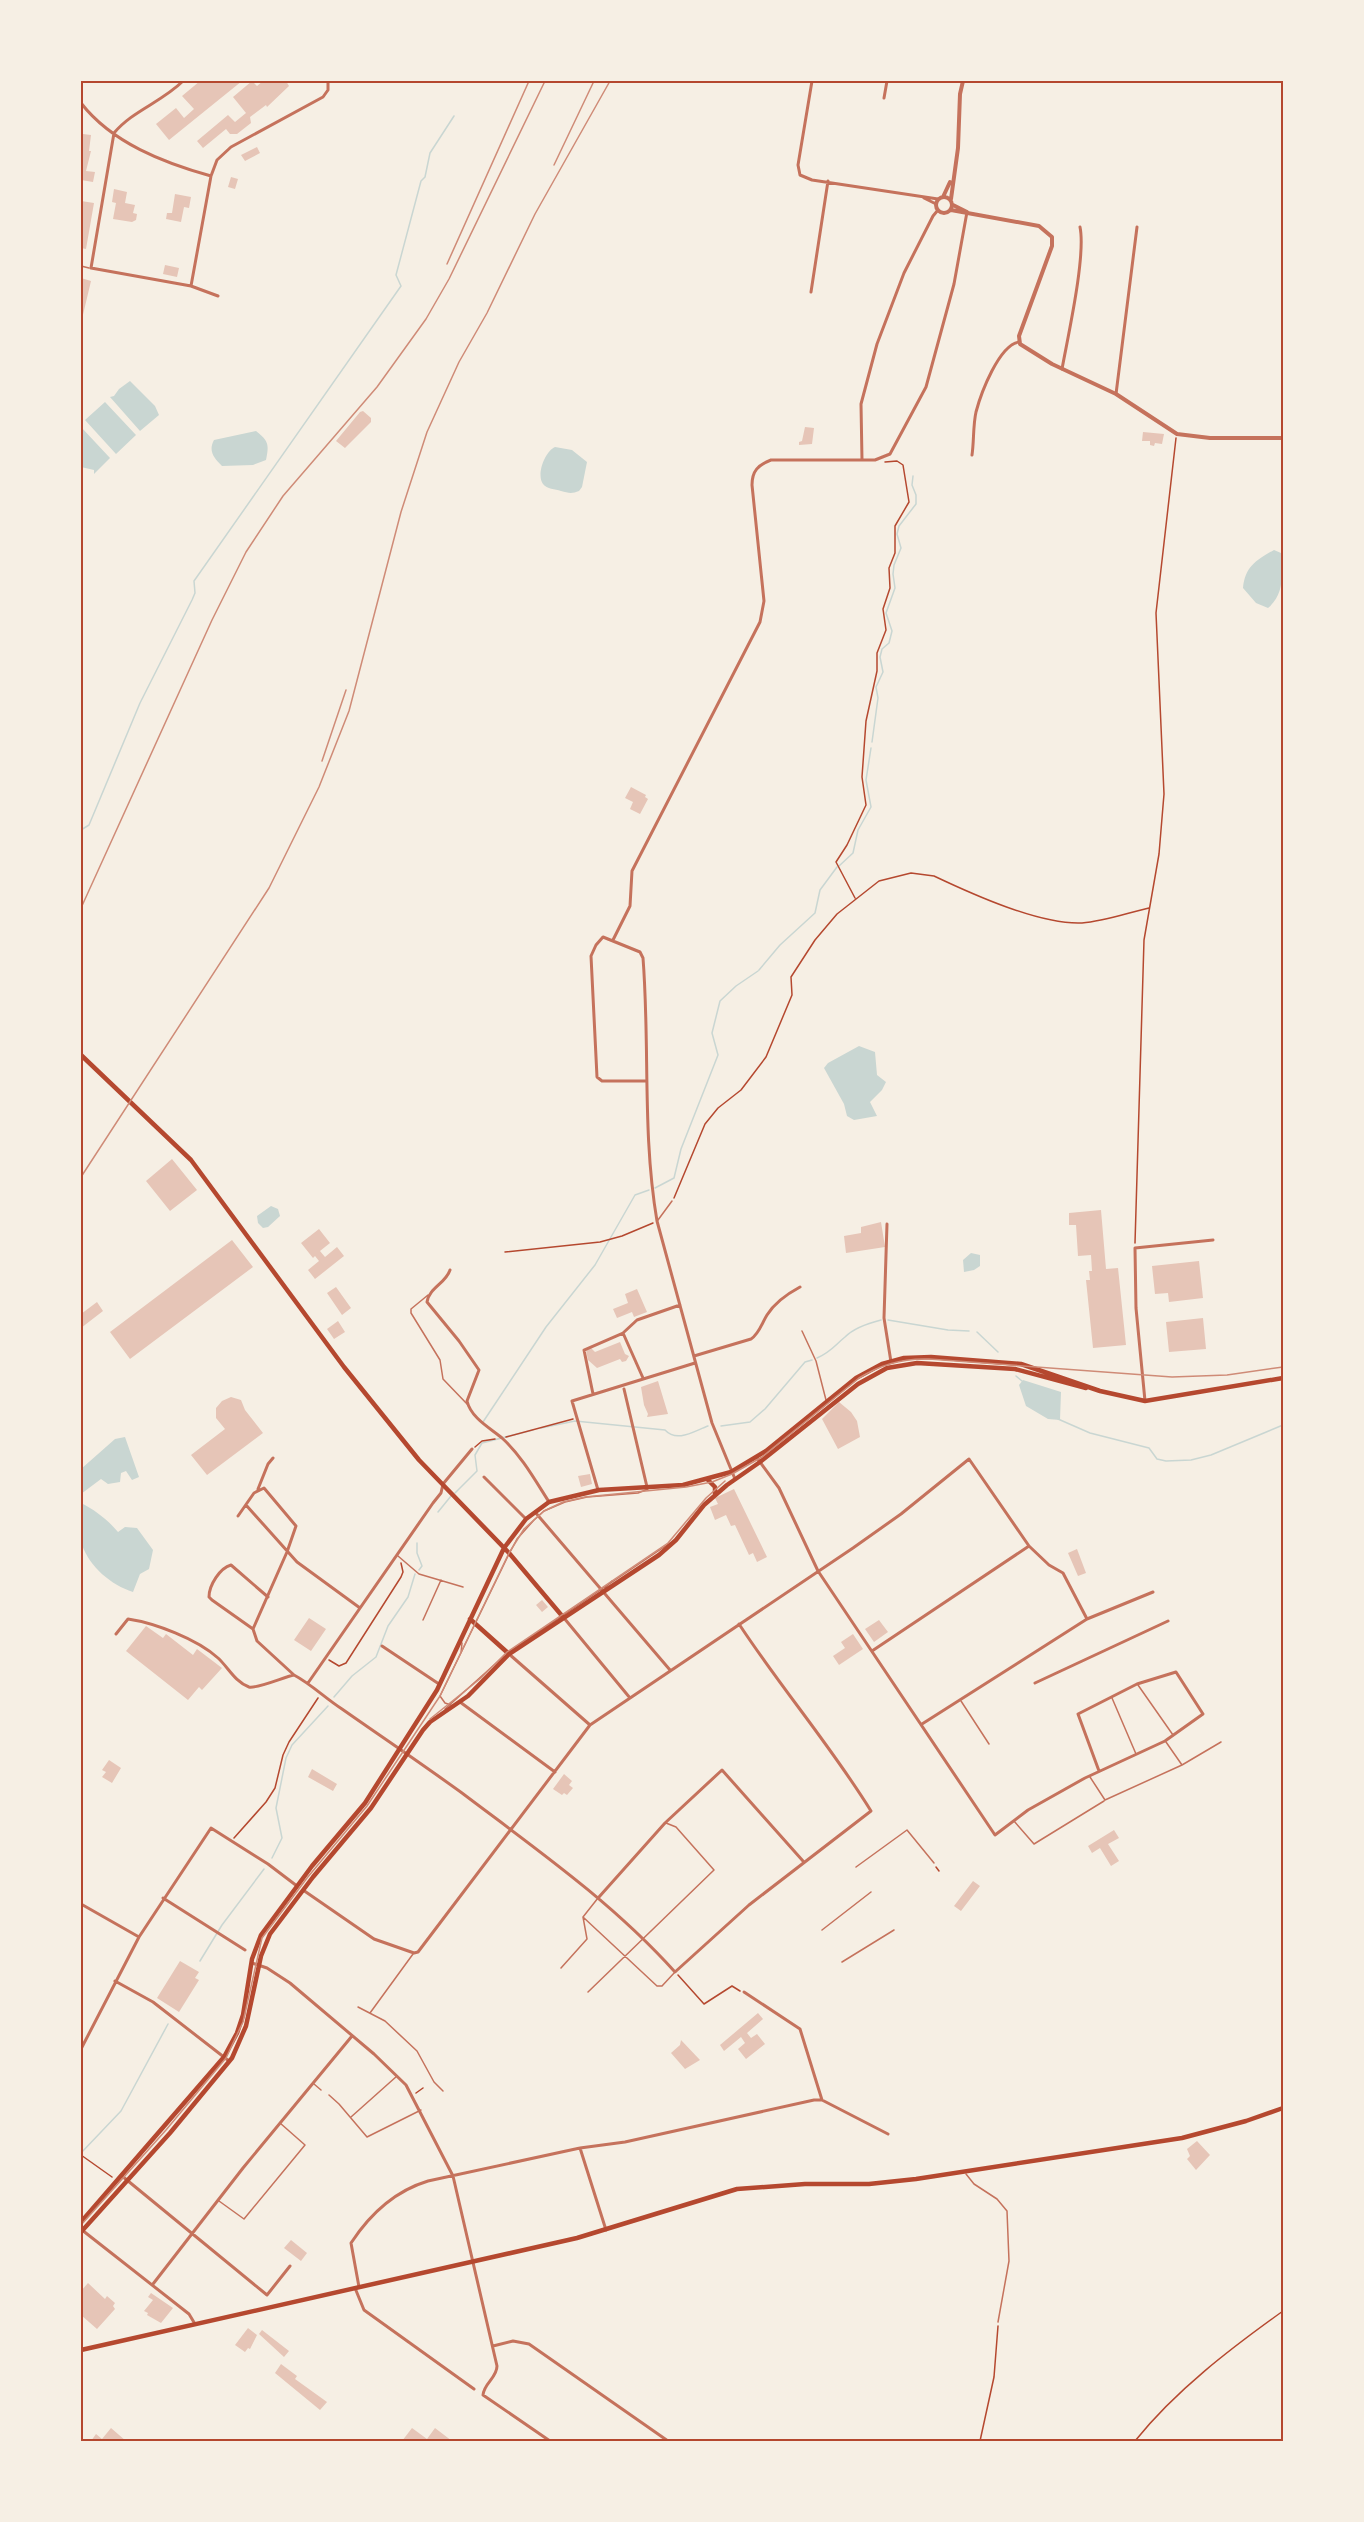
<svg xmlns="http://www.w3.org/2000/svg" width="1364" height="2522" font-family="'Asap Condensed',sans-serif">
  <rect width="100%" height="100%" fill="#f6efe4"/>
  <path fill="#c9d6d2" d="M130,381L155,406L159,415L140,431L110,397L114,396L119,389Z
    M105,402L136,435L116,454L85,420Z
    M81,427L110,458L94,474V470L81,467Z
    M256,431C269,441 269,445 266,460L253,465L222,466C214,458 208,451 214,440Z
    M555,447L572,450L587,462L582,487L579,491C572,494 568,493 561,491C555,489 547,489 543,484C536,475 545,451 555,447Z
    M1274,550L1281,553C1282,574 1285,594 1268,608L1256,603L1243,588C1245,567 1256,560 1274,550Z
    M859,1046L875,1052L877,1075L886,1082L882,1090L870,1102L877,1116L854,1120L847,1116L844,1104L824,1068L828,1063Z
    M271,1206L278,1209L280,1216L268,1227L263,1228L258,1223L257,1216Z
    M971,1253L980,1255V1266L974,1270L964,1272L963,1260Z
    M1023,1380L1061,1392L1060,1420L1048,1419L1026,1406L1019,1385Z
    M125,1437L139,1477L132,1480L126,1471L121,1473L120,1482L108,1484L101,1479L81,1494V1469L115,1439Z
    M81,1503C95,1510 108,1520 118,1532L125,1527L137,1528L153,1550L149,1569L140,1574L133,1592C111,1585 90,1567 82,1545C78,1534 81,1515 81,1503Z"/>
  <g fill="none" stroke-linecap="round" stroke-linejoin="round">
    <path stroke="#c9d6d2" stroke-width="1.5" d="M872,742L878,698L876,687L883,672L880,657L882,649L889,643L892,631L886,613L895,588L893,574L894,565L901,548L897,534L899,526L916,504V495L912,485L913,476
      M81,830L89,825L140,703L192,600L195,593L194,581L401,286L396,275L421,181L425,177L430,153L454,116
      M839,866L853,853L858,830L871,807L866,780L871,748
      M759,970L780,945L815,913L820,890L837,867
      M655,1188L674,1178L681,1149L718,1055L712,1033L720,1001L736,986L758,971
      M888,1320L948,1330L969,1331
      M977,1332L998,1352
      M817,1358C831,1352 834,1346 845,1337C854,1328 869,1323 881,1320
      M1016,1376L1022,1381
      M1058,1419L1090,1433L1149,1448L1157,1459L1166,1461L1191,1460L1211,1455L1283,1425
      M483,1422L546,1327L595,1265L635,1195L649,1190
      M721,1426L750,1422L765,1409L805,1362L812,1360
      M541,1428L575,1421L665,1430C677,1443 694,1431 708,1426
      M455,1493L477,1471L475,1455L482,1443L533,1430
      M438,1512L451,1496
      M417,1543V1553L422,1566L419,1570
      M334,1697L352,1676L376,1657L388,1626L408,1597L415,1574
      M272,1858L282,1838L276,1808L286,1758L292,1745L328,1706
      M200,1961L222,1925L264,1869
      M81,2153L121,2111L168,2024"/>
  </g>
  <path fill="#e6c5b7" d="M200,81H242L169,140L156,124L176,108L184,118L194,109L182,96Z
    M252,81L257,86L263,81H286L289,86L267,107L266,105L250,117L251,123L237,134H230L226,129L203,148L197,141L228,115L235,122L246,113L233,97Z
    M83,134L91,135L89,151H91L86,171L95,172L93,182L81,180Z
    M257,147L260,153L245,161L241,155Z
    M231,177L238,179L235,189L228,187Z
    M114,189L127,192L125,203L135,205L133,213L137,214L136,220L132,222L113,219L116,203L112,202Z
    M175,194L191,197L189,208L184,207L181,222L166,219L167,213H172Z
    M81,201L94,203L86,249L81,248Z
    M165,265L179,268L177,277L163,274Z
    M81,278L91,281L82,319H81Z
    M363,411L371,418V422L345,448L336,441L360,412Z
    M805,427L814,428L812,444L799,445V442L802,441Z
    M1143,432L1164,434L1162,444L1155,443L1154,446L1150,445V441H1142Z
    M631,787L646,795L645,797L648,799L640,814L630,809L633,802L625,798Z
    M172,1159L197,1190L170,1211L146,1181Z
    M1101,1210L1106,1269L1118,1268L1126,1345L1093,1348L1086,1280H1090L1089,1271H1092L1091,1255L1078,1256L1076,1225H1069V1213Z
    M881,1222L885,1247L846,1253L844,1236L861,1233V1227Z
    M319,1229L330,1243L320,1251L325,1257L337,1247L344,1256L315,1279L308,1270L319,1261L315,1256L313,1258L301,1243Z
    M232,1240L253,1267L130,1359L110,1332Z
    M1199,1261L1203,1298L1169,1302L1168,1293L1155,1294L1152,1266Z
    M336,1287L351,1308L342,1315L327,1293Z
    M637,1289L647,1312L634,1317L632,1312L617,1318L613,1309L628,1303L625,1294Z
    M97,1302L103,1311L81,1328V1314Z
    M1203,1318L1206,1349L1169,1352L1166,1322Z
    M338,1321L345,1332L334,1339L327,1329Z
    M620,1342L625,1354L629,1356L626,1361L622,1362L620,1359L597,1368L588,1360L586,1350L591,1348L595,1352Z
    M658,1381L668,1414L647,1417L648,1414L644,1405L641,1387Z
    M231,1397L241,1400L245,1410L263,1433L207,1475L191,1455L225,1429L216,1418V1408L222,1401Z
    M839,1402L851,1412L857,1421L860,1437L838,1449L822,1419Z
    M590,1474L592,1484L581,1487L578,1476Z
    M734,1489L767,1557L757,1562L753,1553L749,1555L735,1525L731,1526L726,1515L715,1520L710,1507L718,1504L715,1498Z
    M1077,1549L1086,1573L1078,1576L1068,1553Z
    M542,1600L548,1607L542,1612L536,1605Z
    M309,1618L326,1629L311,1651L294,1640Z
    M879,1620L888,1632L874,1642L865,1629Z
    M146,1626L163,1638L166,1634L193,1655L197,1649L222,1668L202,1690L199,1687L188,1700L126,1651Z
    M853,1634L863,1649L839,1665L833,1656L845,1648L841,1642Z
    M109,1760L121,1768L112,1783L102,1777L106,1772L102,1770Z
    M312,1769L337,1784L333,1791L308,1777Z
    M564,1774L572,1781L569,1785L573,1788L567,1795L564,1793L562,1795L553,1789Z
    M1114,1830L1119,1838L1108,1844L1119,1861L1111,1866L1100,1848L1092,1853L1088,1846Z
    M973,1881L980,1886L961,1911L954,1906Z
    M180,1961L199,1972L195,1978L199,1980L179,2012L157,1998Z
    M758,2013L763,2019L747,2033L751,2038L757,2034L765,2044L746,2059L738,2049L745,2043L741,2037L724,2051L720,2045Z
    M681,2040L700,2060L685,2069L671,2053L680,2045Z
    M1197,2141L1210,2155L1196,2170L1187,2159L1190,2156L1187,2149Z
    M291,2240L307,2253L301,2261L284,2248Z
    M88,2283L105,2299L107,2296L115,2303L113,2306L115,2309L97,2329L81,2315V2291Z
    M151,2293L173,2308L161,2323L147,2315L148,2313L144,2311L153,2300L148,2297Z
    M248,2328L257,2335L250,2349L248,2348L245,2352L235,2345Z
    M262,2330L289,2351L284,2357L259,2334Z
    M281,2364L297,2376L295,2379L327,2402L320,2410L275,2373Z
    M111,2428L126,2441H91L96,2434L102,2439Z
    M412,2428L427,2439L435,2428L452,2441H402Z"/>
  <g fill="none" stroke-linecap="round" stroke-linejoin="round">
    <path stroke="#b5482f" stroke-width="1.5" d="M855,898L836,862L847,845L866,805L862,777L866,721L877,671V653L886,630L883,609L890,588L889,568L895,553V526L909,502L903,465L897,461L885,462
      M674,1198L705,1124L718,1108L741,1090L766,1057L792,995L791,977L815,940L837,914L879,881L911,873L934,876C972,894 1040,925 1082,923C1104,921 1127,913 1149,908
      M1135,1243L1144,940L1159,854L1164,794L1156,613L1176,438
      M505,1252L600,1242L622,1236L653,1223
      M506,1437L573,1419
      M475,1447L482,1441L495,1439
      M329,1660L339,1666L346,1663L401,1577L403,1572L401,1563
      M234,1838L266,1802L275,1788L283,1755L289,1742L318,1698
      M936,1867L939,1871
      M678,1975L704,2004L732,1986L740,1991
      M416,2093L423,2088
      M81,2155L112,2177
      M980,2441L994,2377L998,2326
      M1135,2441C1176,2390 1230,2349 1283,2311"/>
    <path stroke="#c5725c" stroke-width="1.5" d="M81,266L89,268
      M658,1220L672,1201
      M428,1295L411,1309V1313L440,1360L443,1379L468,1405
      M802,1331L816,1361L826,1400
      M398,1556L419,1574L463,1587
      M605,1588L612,1581
      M423,1620L441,1580
      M510,1651L670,1543
      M461,1653L462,1643
      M1138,1685L1173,1735
      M1112,1698L1136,1754
      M961,1701L989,1744
      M451,1705L445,1703L440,1696L509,1554L517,1539L534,1520L544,1511L565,1502L587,1497L638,1493L648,1489
      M445,1709L504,1656
      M1166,1742L1182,1765
      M1090,1777L1105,1800L1182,1765L1221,1742
      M1014,1821L1034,1844L1104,1801
      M856,1867L907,1830L934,1863
      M583,1917L657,1986H662L675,1972
      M822,1930L871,1892
      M842,1962L894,1930
      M561,1968L587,1939L583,1917L598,1898
      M588,1992L714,1870L676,1827L666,1823
      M358,2007L385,2021L417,2051L434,2082L443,2091
      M370,2013L413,1954
      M314,2084L321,2090
      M329,2095L339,2104L367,2137L421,2110
      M351,2117L397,2076
      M966,2174L974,2184L997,2199L1007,2211L1009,2261L998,2322
      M219,2201L244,2219L305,2145L280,2123"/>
    <path stroke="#c5725c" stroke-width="3" d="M183,81C162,102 132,111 114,133L91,268L191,286
      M812,81L798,165L800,175L812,180L938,199
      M884,98L887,81
      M81,103C112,143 164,163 211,176
      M924,198L936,204
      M811,292L828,181
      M218,296L191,286L211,176L217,160L231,147L323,97L328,90V81
      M1062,369C1068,336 1086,256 1080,227
      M1116,394L1137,227
      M972,455C974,442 973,425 976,412C981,393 999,345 1019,342
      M862,460L861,404L877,344L904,273L933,216L938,210
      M613,940L630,906L632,871L760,622L764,601L752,485C752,471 758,465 771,460H875L890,454L926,387L954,284L967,212
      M645,1081H602L597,1077L591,956L596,945L603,937L640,952L643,958C650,1047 642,1133 657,1221L712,1423L735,1479
      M887,1224L884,1318L891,1362
      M450,1270C446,1283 429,1288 427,1302L459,1341L479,1370L467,1401C471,1418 490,1428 502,1438C521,1455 535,1480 549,1502
      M623,1333L643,1378
      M694,1356L751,1339C759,1334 762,1323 767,1315C775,1302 787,1294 800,1287
      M624,1389L647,1487
      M593,1394L584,1350L623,1333L637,1320L680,1305
      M1145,1401L1136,1308L1135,1248L1213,1240
      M757,1458L779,1488L818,1571L995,1835L1028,1810L1085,1778L1165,1741L1203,1714L1176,1672L1137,1684L1078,1714L1099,1771
      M484,1477L526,1519
      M258,1489L268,1464L273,1458
      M598,1490L572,1401L695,1363
      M246,1505L297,1562L360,1608
      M535,1512L670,1670
      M238,1516L254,1493L264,1488L296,1526L287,1552L253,1629
      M268,1597L231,1565C220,1568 209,1585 209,1597L212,1600L253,1629L257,1641L294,1675
      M564,1618L630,1698
      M116,1634L128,1619C155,1623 197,1639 218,1658C228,1667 235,1682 249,1687C257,1689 284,1677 294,1675C311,1684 325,1698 342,1709C382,1737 422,1764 462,1793C536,1849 612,1902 675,1972L749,1905L871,1811C831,1746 781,1688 739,1624
      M382,1646L439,1684
      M872,1651L1029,1546
      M509,1654L590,1725
      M308,1683L433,1503L441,1493L443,1484L472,1449
      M1035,1683L1168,1621
      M460,1702L555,1772
      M922,1724L1087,1619L1153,1592
      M303,1890L374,1939L414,1953L418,1952L590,1725L853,1548L901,1514L969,1459L1029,1546L1049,1565L1063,1573L1087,1619
      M599,1897L665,1823L722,1770L803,1861
      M163,1898L245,1950
      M81,1904L139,1937
      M252,1963L267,1968L290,1983L374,2054L406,2085L453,2176L497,2366C497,2378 484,2383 483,2395L550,2441
      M115,1981L153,2002L229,2061
      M744,1992L800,2029L822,2100
      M81,2049L139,1937L211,1828L268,1864L297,1886
      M580,2148L606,2230
      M122,2176L267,2295L290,2266
      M82,2230L189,2314L195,2324
      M153,2284L243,2168L352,2036
      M359,2287L351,2243C370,2214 395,2191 428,2181L580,2148L625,2142L814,2100H822L888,2134
      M355,2288L364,2310L474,2389
      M493,2346L513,2341L529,2344L668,2441"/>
    <path stroke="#c5725c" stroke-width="4" d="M936 205a8 8 0 1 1 16 0a8 8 0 1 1-16 0Z
      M943,197L950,182
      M951,199L958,148L960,94L963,81
      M953,205L967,212
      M951,210L1039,226L1052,237V246L1019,336L1020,344L1052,364L1116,394L1177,434L1210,438H1283"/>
    <path stroke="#b5482f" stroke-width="4.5" d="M81,1055L191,1160L344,1367L419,1460L509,1553L563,1617
      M708,1480L715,1487V1494
      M470,1619L509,1654
      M81,2222L224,2057L237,2033L243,2015L252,1959L261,1935L312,1866L365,1803L437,1690L504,1548L526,1519L549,1502L599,1490L683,1485L731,1472L766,1451L856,1378L882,1364L904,1358L931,1357L1021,1364L1100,1391L1145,1401L1283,1378
      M81,2232L170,2133L232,2058L246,2026L261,1956L270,1934L313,1877L371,1808L423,1730L430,1722L468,1696L509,1654L659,1555L676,1540L704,1505L727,1485L760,1462L858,1384L887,1368L917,1363L1015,1369L1086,1388"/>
    <path stroke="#b5482f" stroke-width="4.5" d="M81,2350L577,2238L737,2189L805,2184H869L916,2179L1182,2138L1246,2121L1283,2108"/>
    <path stroke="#cf8b77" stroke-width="1.5" d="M430,1719L481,1678L507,1652L668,1543L706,1498L725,1481
      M81,2225L166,2130L226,2058L243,2022L262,1938L307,1878L367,1806L440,1696L509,1553L524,1529L544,1511L563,1502L585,1497L686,1487L712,1482L732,1474L762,1457L859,1378C881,1364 903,1358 929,1359L1172,1377L1227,1375L1283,1367"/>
    <path stroke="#cf8b77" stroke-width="1.5" d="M554,165L594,81
      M447,264L529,81
      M322,761L346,690
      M81,908L212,620L246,552L283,496L377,387L426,319L449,279L545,81
      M81,1177L269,888L319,787L349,711L401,512L427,432L459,362L487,313L535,214L610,81"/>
  </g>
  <rect width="1364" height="2522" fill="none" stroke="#f6efe4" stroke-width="165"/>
  <rect x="82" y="82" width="1200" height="2358" fill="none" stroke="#b5482f" stroke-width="2"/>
</svg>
